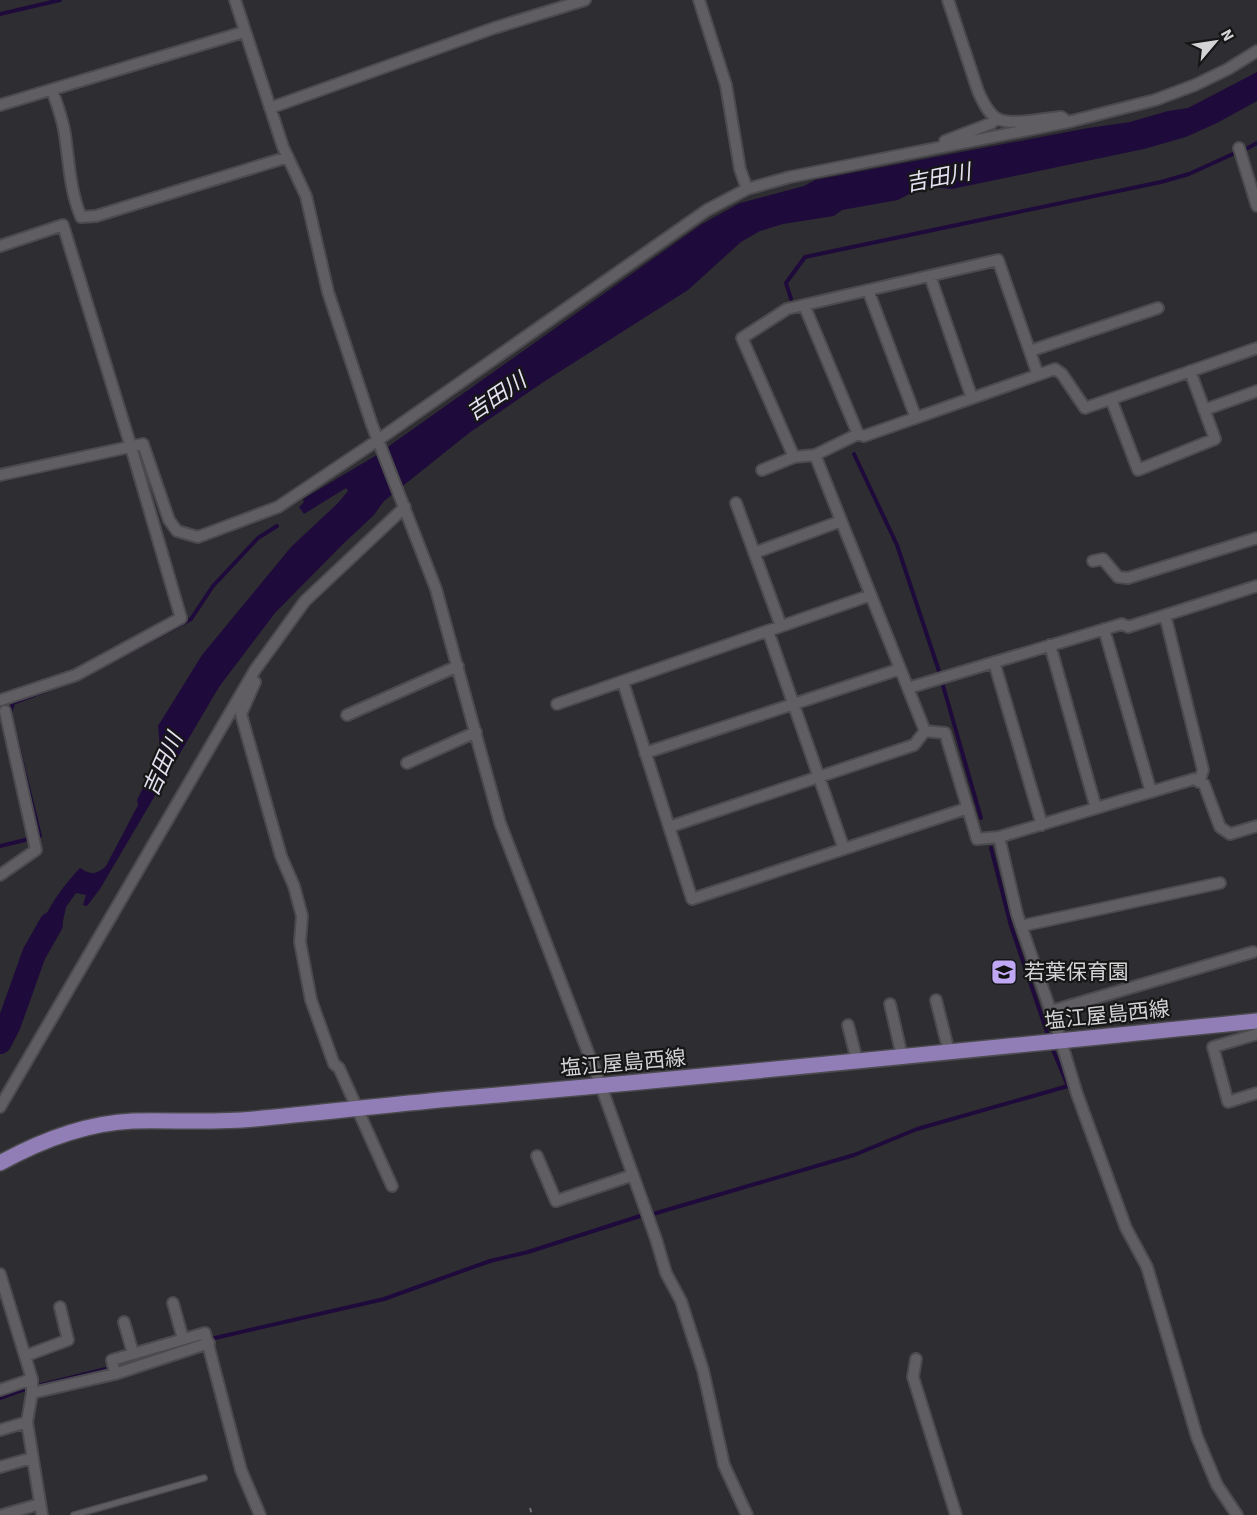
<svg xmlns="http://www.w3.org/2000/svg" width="1257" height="1515" font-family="'Source Sans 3','Noto Sans JP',sans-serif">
  <rect width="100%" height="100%" fill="#2e2d31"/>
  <path fill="#1f0b3b" d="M1257,72V101L1217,123L1186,137L1144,149L952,189L924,186L898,200L842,210L834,216L783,224L760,231L741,242L688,290L545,381L469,433L384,501L374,515L342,545L275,613L219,687L100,889L87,906L83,905L86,895L76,893L66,907L63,921L52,937L35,952C36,922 60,889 80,868C91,875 96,875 106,866L138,805L137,800L154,766L160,748L158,726L202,655L291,547L337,504L348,491L346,488L304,514L299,507L304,502L303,499L375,456L702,224L740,203L804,186L815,180L1088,128L1130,122L1168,111L1188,108Z"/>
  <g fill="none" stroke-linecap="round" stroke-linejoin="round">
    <path stroke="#1f0b3b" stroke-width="4" d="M0,14L60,0
      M1246,149L1257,143
      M791,299L786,283L805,257L1161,182L1189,174L1235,153
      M854,454L897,545L938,668L981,818
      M110,662L191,619L213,586L258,538L277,526
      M10,713L13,703L80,678
      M16,738L40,836
      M0,846L29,839
      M991,848L1011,926L1049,1038
      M215,1338L384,1299L490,1261L528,1252L640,1216L653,1214L854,1155L917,1129L1068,1086L1051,1045
      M125,1364L170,1350
      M0,1398L25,1389L106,1369"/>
    <path stroke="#1f0b3b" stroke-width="24" d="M0,1042L9,1024L34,954L51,924"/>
    <defs>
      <path id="lane" d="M74,1515L204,1478"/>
      <path id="street" d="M235,0L283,147L306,196L328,292L372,425L436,589L500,823L601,1086L656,1239L666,1273L681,1301L703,1370L724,1465L747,1515
        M699,0L726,85L740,169L747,189
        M948,0L978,91C982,100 988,114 998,119C1012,126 1045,118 1061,117L1064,119
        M52,90C57,104 63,120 65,135C69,162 70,191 81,217L96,216L288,157
        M0,105L244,32
        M270,108L494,28L585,0
        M945,141L992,123L996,118
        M1239,148L1257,206
        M0,246L63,225L131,447L181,618L76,675L1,700
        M930,276L972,398
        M868,290L916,418
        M1030,351L1158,308
        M1111,399L1138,470L1215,439L1190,371
        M1204,410L1257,391
        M858,434L864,436L1055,369L1062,374L1085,408L1257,348
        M794,457L742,338L787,309L804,305
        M762,470L794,457L815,455
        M0,475L143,444L169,520L177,531L198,537L278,507L378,440L707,210L747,189L790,177L1068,122L1155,100L1195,85L1228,69L1257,51
        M736,503L781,626
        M754,553L841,521
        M1093,561L1103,559L1118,577L1128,578L1257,538
        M1165,615L1203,770L1199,782
        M1104,629L1151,792
        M768,631L844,849
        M1050,645L1096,808
        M994,662L1042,825
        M255,682L241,714L281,856L294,886L302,916L300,942L311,1000L334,1064L339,1068L392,1186
        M623,682L692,899L968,808
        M908,688L1122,624L1128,627L1257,586
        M557,704L871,595
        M347,715L458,666
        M645,753L900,669
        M407,763L476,732
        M669,827L914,745L925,731
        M999,837L977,839L945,733L925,731L815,455L858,434L804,305L998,260L1038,375
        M0,875L36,850L5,711
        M1021,926L1220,883
        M936,1000L949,1052
        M890,1004L902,1056
        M1051,1011L1253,952
        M848,1025L857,1061
        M1257,1034L1213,1047L1228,1102L1257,1093
        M0,1107L255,670L305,601L405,507
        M537,1156L556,1201L633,1175
        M0,1274L32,1379V1393L27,1422L42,1515
        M173,1303L183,1339
        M124,1322L133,1353
        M25,1356L68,1340L60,1307
        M916,1359L913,1377L956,1515
        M115,1374L112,1360L205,1333L241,1470L260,1515
        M0,1390L32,1379
        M32,1393L115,1374L209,1343
        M0,1430L27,1422
        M0,1467L32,1458
        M2,1515L40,1504
        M1237,1515L1217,1485L1197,1437L1147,1267L1126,1228L1077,1094L1061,1041L1017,914L999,837L1194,779L1204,784L1220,827L1230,834L1257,826"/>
      <path id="primary" d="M0,1163C40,1141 87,1123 133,1121C173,1120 213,1123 254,1119C319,1113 385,1105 451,1099C720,1076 988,1048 1257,1021"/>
    </defs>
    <use href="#lane" stroke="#4b4a4e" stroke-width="8"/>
    <use href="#street" stroke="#4b4a4e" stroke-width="14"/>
    <use href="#primary" stroke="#4b4a4e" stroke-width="18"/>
    <path stroke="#727175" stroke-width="2" stroke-dasharray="4.5 4.5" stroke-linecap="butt" d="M530,1508L532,1515"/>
    <use href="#lane" stroke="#605e63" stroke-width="5"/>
    <use href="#street" stroke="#605e63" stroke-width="10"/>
    <use href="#primary" stroke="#917eb7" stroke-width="15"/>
  </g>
  <defs>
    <symbol id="school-square" viewBox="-11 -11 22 22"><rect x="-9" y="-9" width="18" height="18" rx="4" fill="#c0a8f4" stroke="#161617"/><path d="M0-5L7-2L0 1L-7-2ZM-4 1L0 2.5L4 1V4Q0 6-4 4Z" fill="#111"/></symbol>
  </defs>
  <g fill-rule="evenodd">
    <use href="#school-square" x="989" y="957" width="30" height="30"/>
  </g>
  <g text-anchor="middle" stroke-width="4.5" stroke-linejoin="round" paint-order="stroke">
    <g font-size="21" fill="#d3d2d5" stroke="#161617" text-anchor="start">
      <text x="1024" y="979">若葉保育園</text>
    </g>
    <g font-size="21" fill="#d3d2d5" stroke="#161617">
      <text transform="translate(1107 1015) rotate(-6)" y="7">塩江屋島西線</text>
      <text transform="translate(623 1063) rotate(-5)" y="7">塩江屋島西線</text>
    </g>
    <g font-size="22" font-style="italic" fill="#e5e1f2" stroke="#161617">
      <text transform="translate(938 177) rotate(-11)" y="8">吉田川</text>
      <text transform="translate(496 396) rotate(-34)" y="8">吉田川</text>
      <text transform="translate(162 764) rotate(-66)" y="8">吉田川</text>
    </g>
  </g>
  <g transform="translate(1215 42) rotate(61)" stroke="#161617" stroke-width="4.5" paint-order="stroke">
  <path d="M0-4.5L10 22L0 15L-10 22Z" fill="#d3d2d5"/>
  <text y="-9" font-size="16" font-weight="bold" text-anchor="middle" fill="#d3d2d5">N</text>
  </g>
</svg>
